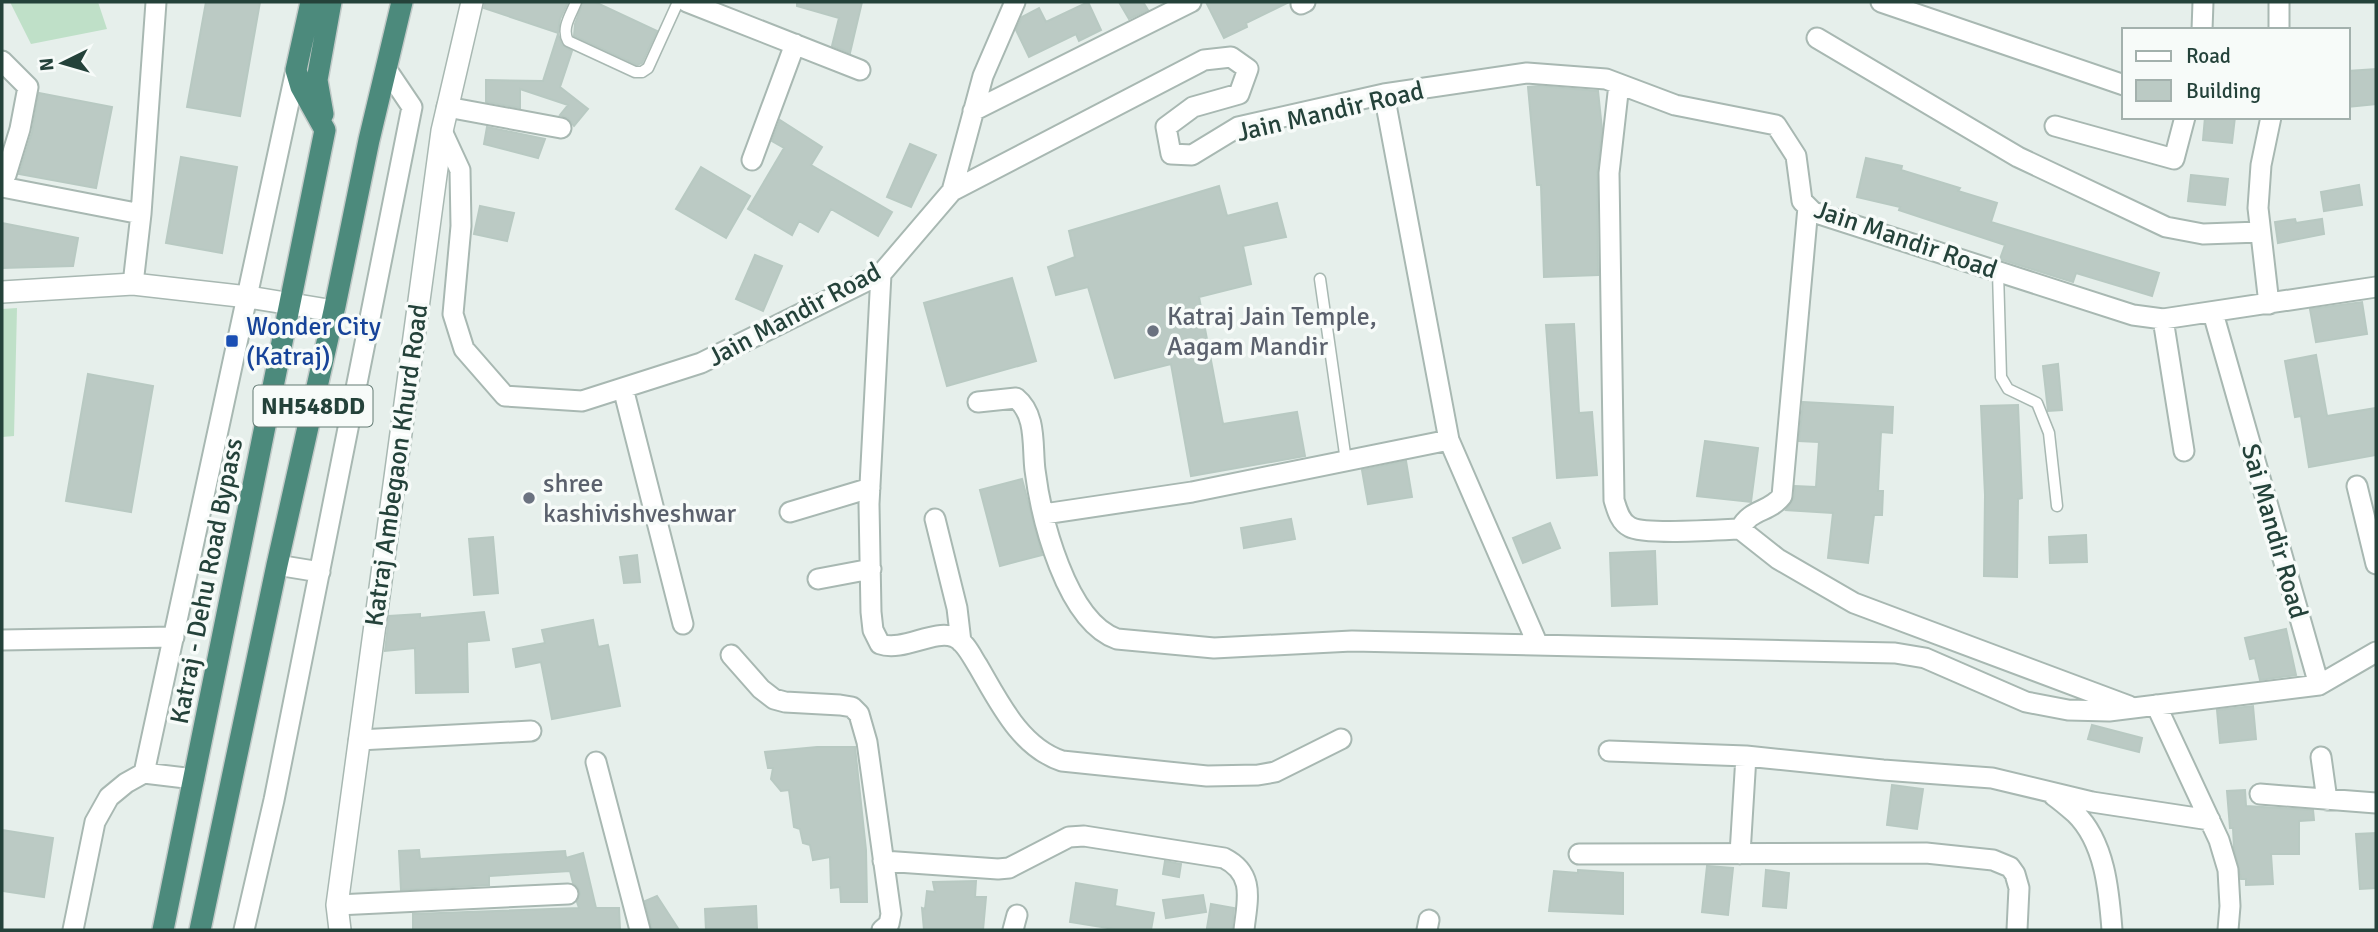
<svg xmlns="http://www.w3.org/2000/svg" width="2378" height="932" font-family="Signika,sans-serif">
  <rect width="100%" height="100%" fill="#e6efeb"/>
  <path fill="#bfe0c8" d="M10,2H98L107,29L31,44Z
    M17,308L14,436L2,437V309Z"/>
  <path fill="#bbcac4" stroke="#b8c9c2" stroke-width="2" d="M206,2H260L240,116L187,107Z
    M485,2H568L560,19L558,33L484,8Z
    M583,2H595L657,31L642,63L637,65L574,36L575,24Z
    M797,2H862L850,53L832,46L839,18L797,6Z
    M1088,2L1101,30L1079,41L1076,34L1029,57L1016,30L1022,17L1039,8L1046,22Z
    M1119,2H1143L1148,10L1129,19Z
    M1206,2H1289L1246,23L1247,27L1224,38Z
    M558,34L562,45L572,51L560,87L588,109L574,126L568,118L560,115L568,105L520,89V108L486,102V80L543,81Z
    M2376,69V104L2348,107V71Z
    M1539,86L1598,91L1602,129L1597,173L1598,275L1544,277L1541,185H1537L1528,87Z
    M39,93L112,107L96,188L19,174L32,132Z
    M2205,117H2235L2232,143L2203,140Z
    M780,120L822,147L811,165L892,212L878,236L831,209L818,232L799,221L792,235L748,209L784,148L772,141Z
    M487,127L545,139L538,158L484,144Z
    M910,144L936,155L911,207L887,197Z
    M181,157L237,167L222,253L166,243Z
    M1866,158L1902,166L1901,170L1960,188L1958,191L1997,203L1991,222L2159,273L2152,296L2076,273L2073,282L2000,259L2005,245L1899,210L1900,207L1857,197Z
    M701,167L750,196L726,238L676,209Z
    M2191,175L2228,179L2225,205L2188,201Z
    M2359,185L2362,205L2324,211L2321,192Z
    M1219,186L1227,216L1277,203L1286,237L1243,246L1251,284L1199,297L1223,424L1297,412L1305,456L1191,476L1171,364L1115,378L1088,287L1056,295L1048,267L1075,257L1069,231Z
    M480,206L514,213L507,241L474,234Z
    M2295,219L2296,223L2322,219L2324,234L2278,243L2275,222Z
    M2,223L78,238L73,266L2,268Z
    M755,255L782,266L763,311L736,299Z
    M1012,278L1036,361L947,386L924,303Z
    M2362,302L2367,334L2316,342L2310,309Z
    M1574,324L1579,413L1592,412L1597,475L1557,478L1546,325Z
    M2316,355L2327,416L2376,408V455L2309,467L2301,416L2295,417L2285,361Z
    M2058,364L2062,410L2048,411L2043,366Z
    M88,374L153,386L131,512L66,501Z
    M1803,402L1893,407L1892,433L1881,432L1878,491H1883L1882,515H1874L1868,563L1828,558L1833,513L1786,510L1794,498L1795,486L1816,487L1819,442L1799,441Z
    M2018,405L2022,498L2018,499L2017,577L1984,576L1985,495L1981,406Z
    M1705,441L1758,448L1751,502L1697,496Z
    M1406,461L1412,497L1368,504L1362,470Z
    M1022,479L1042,555L1000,566L980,490Z
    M1291,519L1295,539L1244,548L1241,528Z
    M1550,523L1560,548L1523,563L1513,538Z
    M2086,535L2087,562L2050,563L2049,537Z
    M493,537L498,593L474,595L469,539Z
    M1655,551L1657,604L1612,606L1610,553Z
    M637,555L640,582L624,583L620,557Z
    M484,612L489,640L467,642L468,692L416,693L415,648L385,651L389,616L420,614V618Z
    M593,620L598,647L608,645L620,706L552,719L541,662L516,667L513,649L545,643L542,630Z
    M2286,629L2296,675L2260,680L2255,658L2250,659L2245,638Z
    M2253,706L2256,739L2220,743L2217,710Z
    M2092,725L2142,738L2139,752L2088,739Z
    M817,747H855L866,850L867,902H841L840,887L831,888L830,857L813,860L810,845L803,843L800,829L794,827L789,790L781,791L771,779L773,768H768L765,752Z
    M1892,785L1923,789L1917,829L1887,825Z
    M2245,790L2246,806L2313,810L2314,820L2299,821V854H2271L2273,884L2246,885V879H2241L2234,848L2233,828H2230L2227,791Z
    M2,830L53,838L44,897L2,891Z
    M2376,833V888L2360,889L2356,834Z
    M419,850L420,859L565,851L566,858L583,853L596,908H619L620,930H413V914L579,908L577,902L580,894L578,887L573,883L570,871L489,876V885L401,890L399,851Z
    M1165,861L1181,864L1179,877L1163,874Z
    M1707,866L1733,868L1728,915L1702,912Z
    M1578,870L1623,873V914L1549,911L1554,871L1578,873Z
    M1766,870L1789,873L1786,908L1763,906Z
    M976,881L975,897H986L983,930H924L922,908L925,909L927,891L935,892L933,882Z
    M1076,883L1117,890L1115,906L1154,913L1151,930H1120L1070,922Z
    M1203,895L1206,912L1166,918L1163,900Z
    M657,896L679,930H652L645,901Z
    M1211,904L1234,908L1232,930L1207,928Z
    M756,906L757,930H706L705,909Z"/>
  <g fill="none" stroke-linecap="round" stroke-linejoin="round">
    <defs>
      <path id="service" d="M576,2C571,15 561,28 568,41L635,72H642L648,68L678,2
        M1998,272L2001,377L2008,389L2037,403L2049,433L2057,506
        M1320,279L1346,461"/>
      <path id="minor" d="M687,2L860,70
        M1881,2L2124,85
        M1301,4L1305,2
        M2202,30L2203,2
        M2279,30V2
        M1817,38L2018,157L2166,227L2203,234L2260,232
        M2,61L28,87L20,129L6,175L2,178
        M1619,84L1609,173L1614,500C1617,510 1620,522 1630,527C1644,535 1720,530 1740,529C1751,508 1769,513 1782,496L1808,207
        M447,107L561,128
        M973,111L1191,2
        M2055,126L2174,159L2185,117
        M442,131L460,170L461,226L453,314L464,349L505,396L582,401L701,363L881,274L952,191L1204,60L1231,57L1248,69L1239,94L1193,107L1166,127L1171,154L1192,155L1238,127L1384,94L1527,73L1606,79L1675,105L1776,125L1796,156L1802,201L1813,212L2133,315L2163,319L2376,287
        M752,160L795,44
        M2,187L141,214
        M952,191L983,76L1015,2
        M881,274L869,504L871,612L873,630L880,644C903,652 934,629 954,637C965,641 972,657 978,666C999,702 1020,747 1062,761L1207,776L1258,775L1275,772L1341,739
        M133,284L141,214L156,2
        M2269,304L2258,208L2261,165L2271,117
        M2213,313L2319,685L2376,652
        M2163,319L2184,451
        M623,388L683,624
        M978,402L1016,398C1037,415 1032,446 1035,470C1041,518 1066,621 1117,639L1214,648L1352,641L1895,653L1925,658L2026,702L2068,710L2109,711L2319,685
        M1449,440L1538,645
        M2357,486L2376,564
        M790,512L870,488
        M1044,514L1192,492L1449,440L1384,94
        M935,519L957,608L961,642
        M1740,529L1778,559L1854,603L2129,706
        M277,565L320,572
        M818,579L871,569
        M2,640L174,637
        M731,655L761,689L774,699L785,702L840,705L852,707L859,714L867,742L891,914L889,924L882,930
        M2156,705L2219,840L2228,870L2230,906L2228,930
        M359,740L531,731
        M1609,751L1746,756L1883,770L1992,778L2092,802L2210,820
        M2321,757L2327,800
        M596,762L640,930
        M144,773L296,70
        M2260,794L2376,803
        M2054,796C2061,801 2068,807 2075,813C2105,842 2109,891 2112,930
        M1579,854L1926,853L1993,860L2010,867L2015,874L2019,888L2017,930
        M1740,854L1746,756
        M883,861L998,869L1009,868L1069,837L1084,836L1224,858C1256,874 1247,901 1244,930
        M337,905L568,894
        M73,930L95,822L109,797L126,783L144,773L194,779
        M244,930L274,800L412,107L387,70
        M1013,930L1017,915
        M1427,930L1429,920"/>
      <path id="tertiary" d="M2,292L133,284L248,297L334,311
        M340,930L337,905L442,131L472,2"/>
      <path id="trunk" d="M323,114L317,80L331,2
        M163,930L325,130L301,87L296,70L311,2
        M200,930L277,565L334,311L369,140L402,2"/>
    </defs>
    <use href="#service" stroke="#a8b8b2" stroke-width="13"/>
    <use href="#minor" stroke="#a8b8b2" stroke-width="23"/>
    <use href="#tertiary" stroke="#a8b8b2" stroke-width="24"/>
    <use href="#trunk" stroke="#c2cac8" stroke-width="24"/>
    <use href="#service" stroke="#fff" stroke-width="10"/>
    <use href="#minor" stroke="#fff" stroke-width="19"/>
    <use href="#tertiary" stroke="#fff" stroke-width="21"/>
    <use href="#trunk" stroke="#4c8a7c" stroke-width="21"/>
  </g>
  <g fill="#6b7280" stroke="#f7fbf9" stroke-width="2.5">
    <circle cx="1153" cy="331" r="7"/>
    <circle cx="529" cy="498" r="7"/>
  </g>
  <rect fill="#1a4fb4" stroke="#f7fbf9" stroke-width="2.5" x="225" y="334" width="14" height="14" rx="3.5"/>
  <g text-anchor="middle" stroke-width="7" stroke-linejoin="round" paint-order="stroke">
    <rect fill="#f7fbf9" stroke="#637a73" stroke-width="2" x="253.5" y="385.5" width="119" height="41" rx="5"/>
    <g font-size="24" font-weight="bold" fill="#24423a">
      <text x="313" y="414">NH548DD</text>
    </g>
    <g font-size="26" fill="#24423a" stroke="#f7fbf9">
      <text transform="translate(1330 111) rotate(-13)" y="9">Jain Mandir Road</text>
      <text transform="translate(1906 239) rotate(19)" y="9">Jain Mandir Road</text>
      <text transform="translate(794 314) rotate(-28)" y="9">Jain Mandir Road</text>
      <text transform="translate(396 465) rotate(-82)" y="9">Katraj Ambegaon Khurd Road</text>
      <text transform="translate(2275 531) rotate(74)" y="9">Sai Mandir Road</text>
      <text transform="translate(206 581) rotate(-79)" y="9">Katraj - Dehu Road Bypass</text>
    </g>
    <g font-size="26" fill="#5b616d" stroke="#f7fbf9" text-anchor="start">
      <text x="1167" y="325">Katraj Jain Temple,<tspan x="1167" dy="30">Aagam Mandir</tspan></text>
      <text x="543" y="492">shree<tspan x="543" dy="30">kashivishveshwar</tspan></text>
    </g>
    <g font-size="26" fill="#164399" stroke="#f7fbf9" text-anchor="start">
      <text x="246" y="335">Wonder City<tspan x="246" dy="30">(Katraj)</tspan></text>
    </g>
  </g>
  <rect width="2378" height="932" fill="none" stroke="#24423a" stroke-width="7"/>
  <rect x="2122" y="28" width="228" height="91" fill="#f7fbf9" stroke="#a3b1ad" stroke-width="2"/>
  <rect x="2136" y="51" width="35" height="10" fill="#ffffff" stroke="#a3b1ad" stroke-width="2"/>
  <text x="2186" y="63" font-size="21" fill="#24423a">Road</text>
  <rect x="2136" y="80" width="35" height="21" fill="#bbcac4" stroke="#a3b1ad" stroke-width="2"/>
  <text x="2186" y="98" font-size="21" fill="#24423a">Building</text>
  <g transform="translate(63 63) rotate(265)" stroke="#f7fbf9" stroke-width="5" paint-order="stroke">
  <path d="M0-5L12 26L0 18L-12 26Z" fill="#24423a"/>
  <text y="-10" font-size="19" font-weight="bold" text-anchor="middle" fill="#24423a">N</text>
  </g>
</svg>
